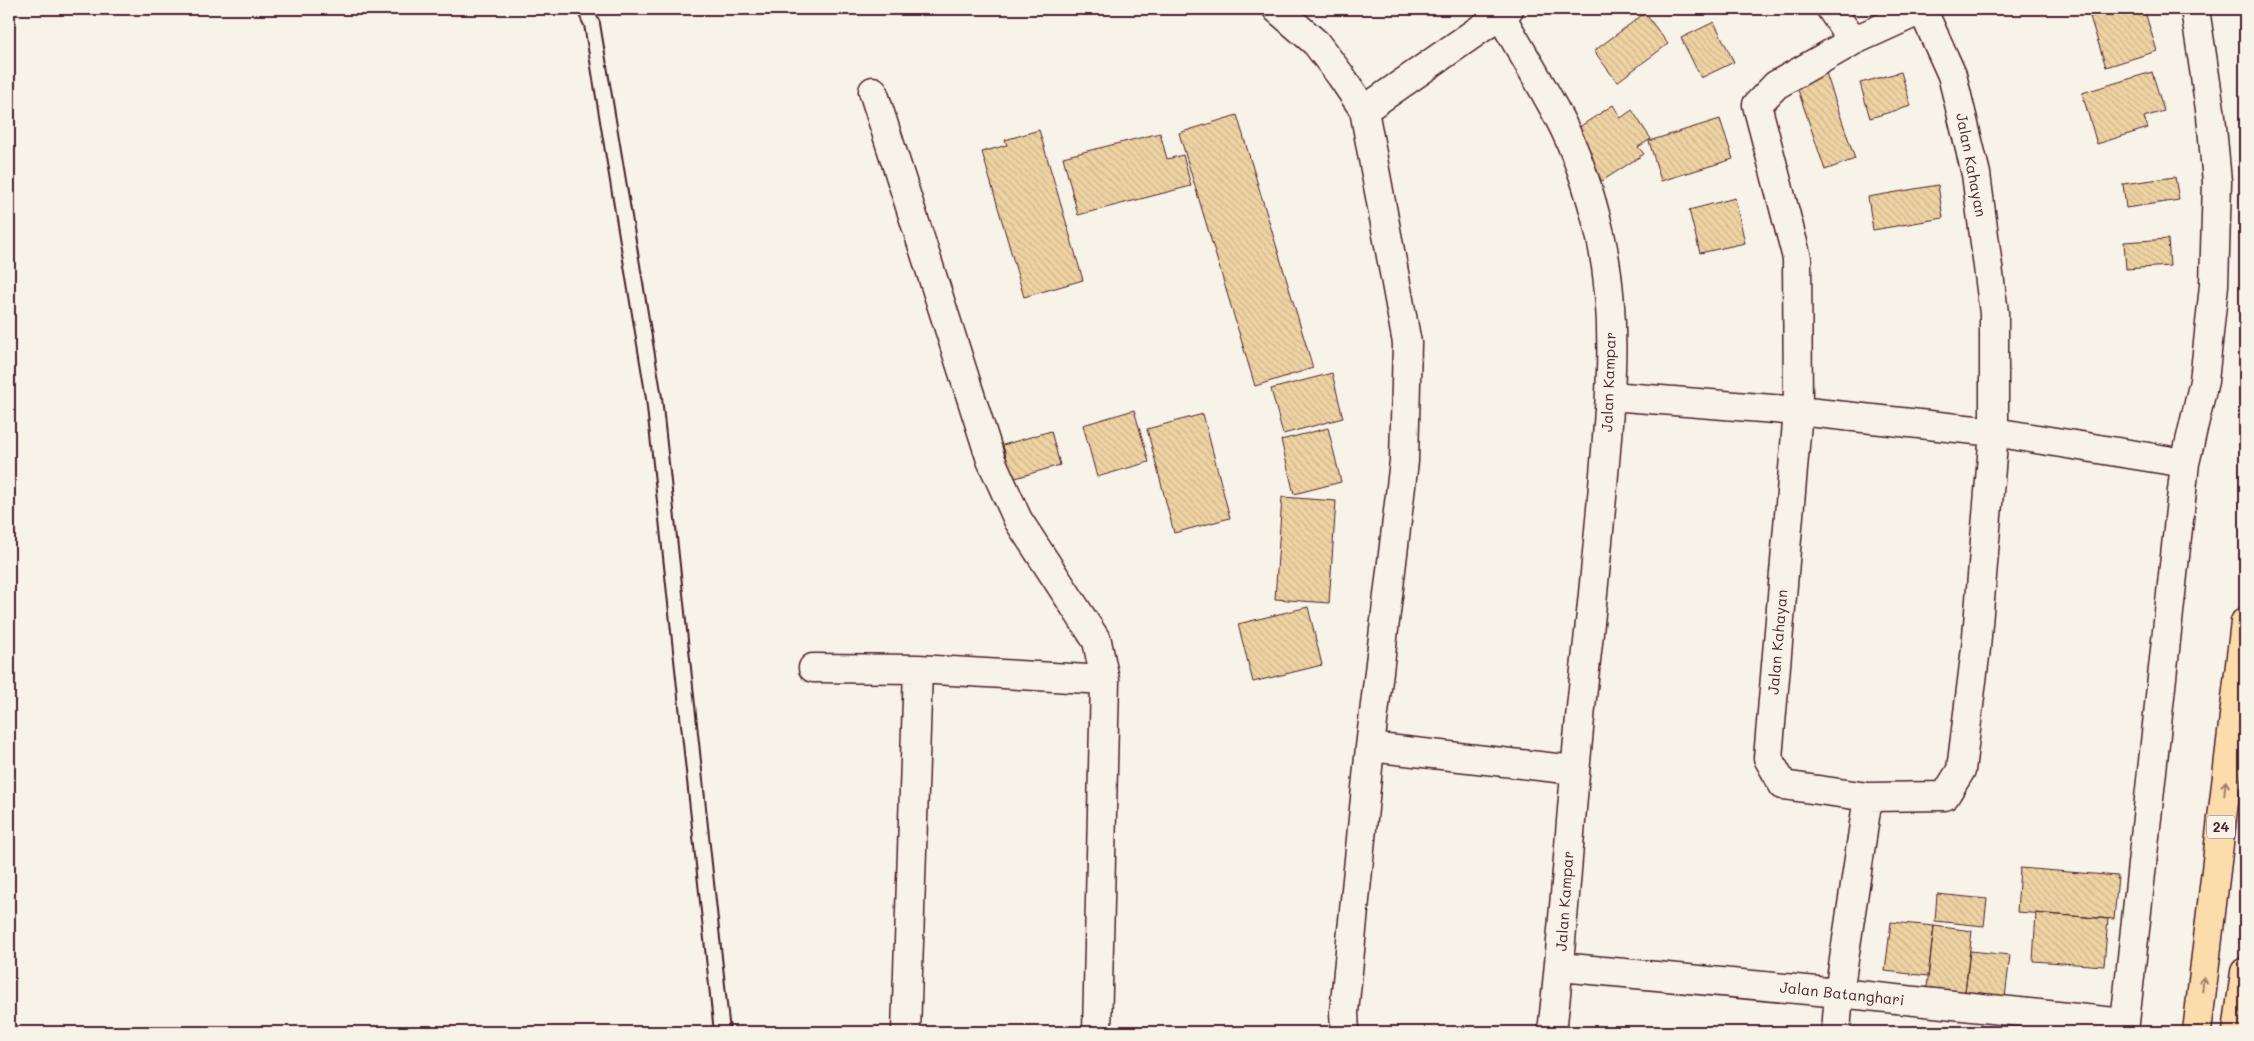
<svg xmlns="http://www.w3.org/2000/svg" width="2254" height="1041" font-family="Mali,sans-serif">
  <defs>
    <pattern id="building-back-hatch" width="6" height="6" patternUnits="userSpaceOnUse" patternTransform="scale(1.25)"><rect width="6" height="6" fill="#eed3a3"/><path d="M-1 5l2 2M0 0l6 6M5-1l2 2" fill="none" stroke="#ceb58c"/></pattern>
  </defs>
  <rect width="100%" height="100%" fill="#f7f3e8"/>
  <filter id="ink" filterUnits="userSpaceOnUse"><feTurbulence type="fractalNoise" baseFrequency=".02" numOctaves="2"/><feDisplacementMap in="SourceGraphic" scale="10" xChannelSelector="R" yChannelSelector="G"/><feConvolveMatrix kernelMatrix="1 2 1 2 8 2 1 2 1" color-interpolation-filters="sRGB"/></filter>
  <g filter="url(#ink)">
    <path fill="url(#building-back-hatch)" stroke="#4a1f2b" d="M2116,9H2144L2157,51L2106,67L2090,17Z
      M1645,13L1668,44L1617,82L1594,51Z
      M1714,22L1734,62L1701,78L1681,38Z
      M1901,72L1911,106L1870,118L1860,83Z
      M2152,72L2164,111L2144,117L2148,128L2097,144L2082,93Z
      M1826,73L1855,159L1825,170L1796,84Z
      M1613,105L1621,118L1632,110L1651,139L1638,147L1644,154L1602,181L1570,133Z
      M1237,115L1313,368L1255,386L1179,133Z
      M1720,119L1733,159L1661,181L1649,141Z
      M1039,130L1083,280L1024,297L982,152L1007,145L1005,140Z
      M1160,133L1167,159L1183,155L1191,186L1078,215L1063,157Z
      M2175,177L2179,200L2126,208L2123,184Z
      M1938,185L1943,218L1873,230L1868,197Z
      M1735,198L1745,243L1700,253L1689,210Z
      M2168,239L2170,266L2126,269L2124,242Z
      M1332,373L1343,418L1283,434L1271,389Z
      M1134,410L1149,462L1097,477L1083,425Z
      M1203,414L1230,518L1174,533L1147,429Z
      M1328,428L1341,482L1294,494L1281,440Z
      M1051,431L1060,465L1012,479L1003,445Z
      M1282,497L1336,501L1329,603L1275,599Z
      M1308,607L1322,665L1253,682L1238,624Z
      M2020,868L2118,876L2114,919L2017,912Z
      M1937,894L1987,899L1984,926L1935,921Z
      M2036,913L2108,919L2104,966L2033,961Z
      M1891,922L1934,926L1928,976L1885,971Z
      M1934,926L1972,931L1964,1001L1926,996Z
      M1970,951L2010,955L2005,998L1965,993Z"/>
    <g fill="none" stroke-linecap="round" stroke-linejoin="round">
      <defs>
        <path id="service" d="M585,9L592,24L654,398L722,1032"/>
        <path id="minor" d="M1277,9L1316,43L1341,76L1364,110L1509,9
          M1831,9L1853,41
          M1919,11L1924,13L1952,75L1976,174L1994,313V432L1976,648L1961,770L1945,796L1868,797L1783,785L1768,758L1798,411L1797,258L1757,105L1776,85L1853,41Z
          M1501,16C1520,49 1540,82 1558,116C1576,150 1591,196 1600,234C1618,313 1611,394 1604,474C1598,545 1591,617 1583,688C1571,802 1565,918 1552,1032
          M873,91L991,460L1018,520L1097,641L1105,680L1097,1032
          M1611,396L1798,411L1994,432L2185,463
          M813,668L918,669L1105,680
          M1370,747L1574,770
          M1560,967L1839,993L2124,1023
          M906,1032L918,669
          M1345,1032L1344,1012L1370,747L1404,461L1407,343L1364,110
          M1836,1032L1839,993L1868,797
          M2124,1032L2185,463L2204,381L2214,285L2217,182L2211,116L2195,9"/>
        <path id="trunk" d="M2197,1032L2245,622
          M2237,1032L2245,972"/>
      </defs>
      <use href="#service" stroke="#4a1f2b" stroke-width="18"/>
      <use href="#minor" stroke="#4a1f2b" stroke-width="31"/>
      <use href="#trunk" stroke="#4a1f2b" stroke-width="31"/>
      <use href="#service" stroke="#f7f3e8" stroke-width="14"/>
      <use href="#minor" stroke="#f7f3e8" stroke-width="28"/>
      <use href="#trunk" stroke="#fddcac" stroke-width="28"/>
    </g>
    <defs><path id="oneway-shaft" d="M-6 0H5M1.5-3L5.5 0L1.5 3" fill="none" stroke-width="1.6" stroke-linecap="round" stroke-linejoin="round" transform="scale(1.25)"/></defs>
    <g stroke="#a47e6c">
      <use href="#oneway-shaft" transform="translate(2225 788) rotate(-84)"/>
      <use href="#oneway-shaft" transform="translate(2203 984) rotate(-84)"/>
    </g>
  </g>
  <g text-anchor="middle" stroke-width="4.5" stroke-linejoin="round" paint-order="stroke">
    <rect fill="#f7f3e8" stroke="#7e5f64" stroke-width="1" x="2207" y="815.5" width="28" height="23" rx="4"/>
    <g font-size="14" font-weight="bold" fill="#4a1f2b">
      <text x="2221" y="832">24</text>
    </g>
    <g font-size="15" fill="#4a1f2b" stroke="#f7f3e8">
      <text transform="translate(1971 165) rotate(79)" y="5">Jalan Kahayan</text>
      <text transform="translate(1609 382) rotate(-88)" y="5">Jalan Kampar</text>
      <text transform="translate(1778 642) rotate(-85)" y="5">Jalan Kahayan</text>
      <text transform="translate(1565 901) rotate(-86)" y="5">Jalan Kampar</text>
      <text transform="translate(1842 994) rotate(6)" y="5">Jalan Batanghari</text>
    </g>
  </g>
  <rect width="2254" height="1041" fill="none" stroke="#f7f3e8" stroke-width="30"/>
  <rect x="15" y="15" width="2224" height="1011" fill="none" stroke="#4a1f2b" stroke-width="2" filter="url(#ink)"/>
</svg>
